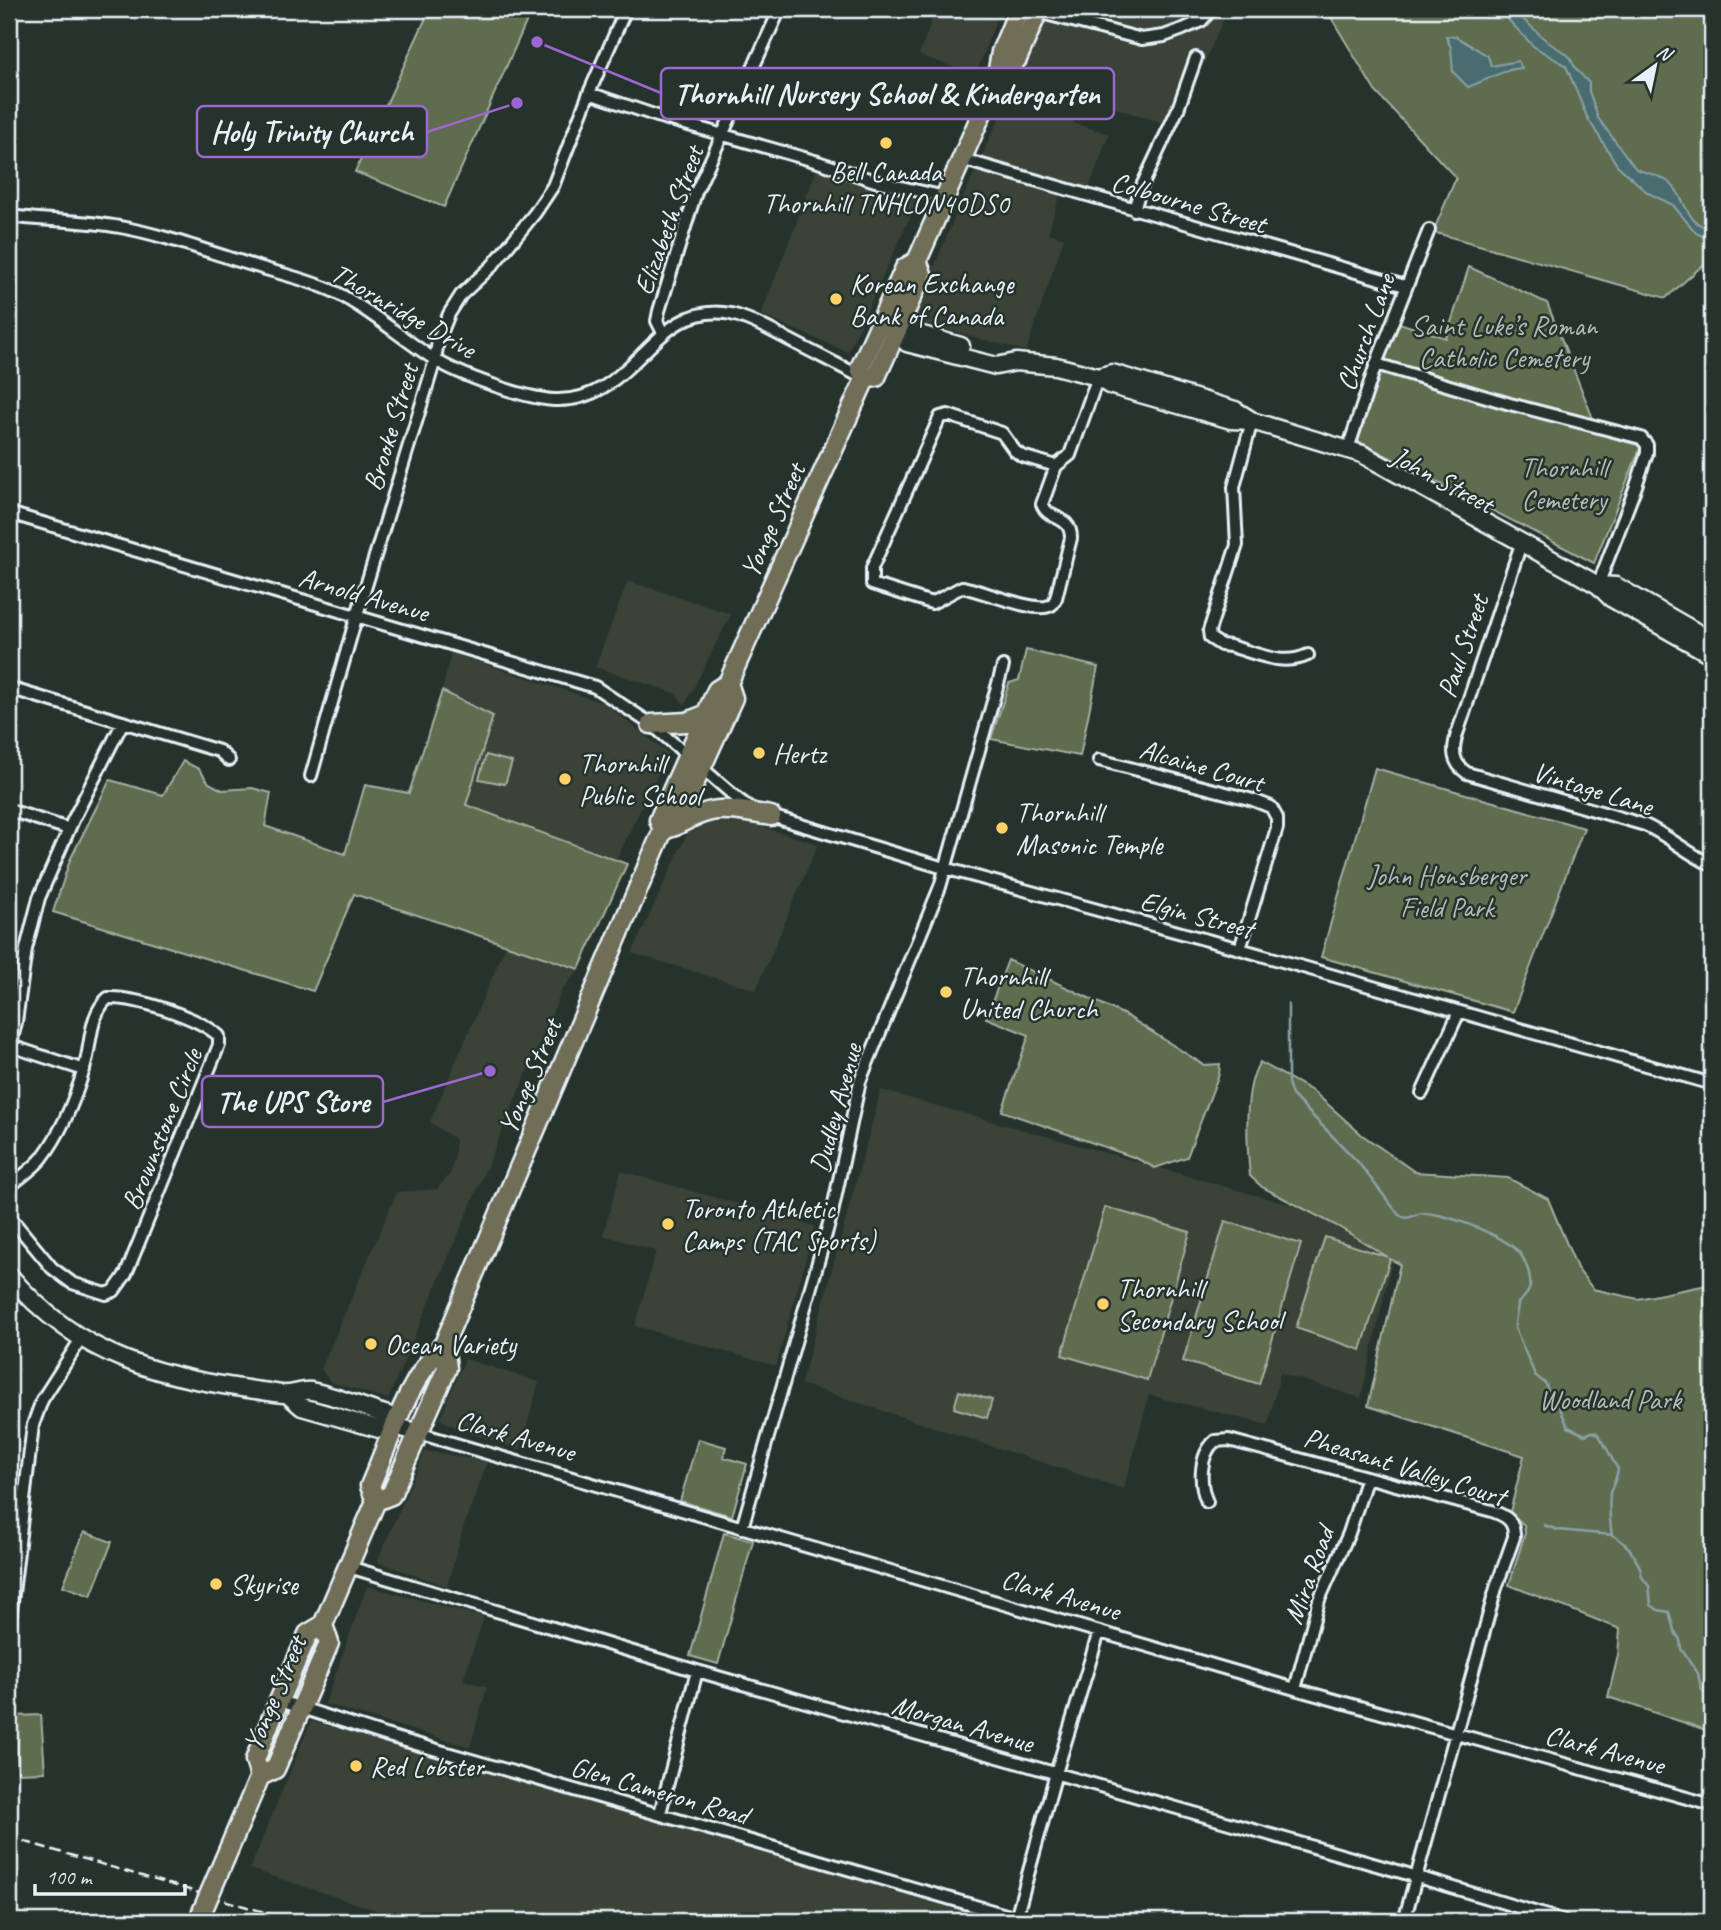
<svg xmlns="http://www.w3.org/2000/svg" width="1721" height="1930" font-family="Caveat,sans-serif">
  <rect width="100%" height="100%" fill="#26332d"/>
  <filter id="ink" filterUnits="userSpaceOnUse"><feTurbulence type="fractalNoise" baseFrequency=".0143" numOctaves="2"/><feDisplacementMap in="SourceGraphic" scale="14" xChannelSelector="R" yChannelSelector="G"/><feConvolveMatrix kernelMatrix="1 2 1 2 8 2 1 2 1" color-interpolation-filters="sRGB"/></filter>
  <g filter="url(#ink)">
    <path fill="#3b4339" d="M936,9H969L996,19L976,75L919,55Z
      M1048,9H1228L1176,127L1084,98L1073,123L1109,134L1089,188L1064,181L1048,233L1064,238L1026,351L912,320L960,205Z
      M817,169L918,200L848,352L761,315Z
      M628,581L731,614L685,705L675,693L595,667Z
      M451,653L603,703L668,753L616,860L466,805L493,716L442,691Z
      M719,814L818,844L756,990L632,953L694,819Z
      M506,945L579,969L562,990L388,1399L331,1382L321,1369L397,1192L437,1189L450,1174L455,1156V1139L430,1122Z
      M881,1090L1398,1235L1361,1398L1280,1373L1268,1425L1149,1395L1124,1489L801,1384Z
      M621,1171L815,1226L776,1366L635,1326L656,1251L603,1235Z
      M465,1359L539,1382L520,1450L461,1430L440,1419Z
      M425,1451L488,1461L464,1525L447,1586L377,1562Z
      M367,1586L484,1617L463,1680L487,1687L470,1747L325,1704Z
      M311,1721L571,1797L999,1921H410L250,1869Z"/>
    <path fill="#5f6c4e" stroke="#a4aea3" stroke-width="2" d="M430,9H532L444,207L355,172Z
      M1326,9H1712V257L1666,298L1433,232L1456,178L1375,91Z
      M1469,267L1547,303L1594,421L1383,363L1396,322L1446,338Z
      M1380,372L1641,446L1594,563L1358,441Z
      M1026,650L1098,667L1080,756L991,739L1009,683L1019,680Z
      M442,691L493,716L466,805L627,864L579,969L354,894L313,991L53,912L70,860L110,780L163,795L183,761L199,769L209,783L222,790L252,788L271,793L265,826L345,854L365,785L409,793Z
      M486,755L512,762L505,784L479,779Z
      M1375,768L1584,828L1513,1012L1321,957Z
      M1008,960L1127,1016L1204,1065L1220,1064L1219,1074L1187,1157L1155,1168L1136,1158L1002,1111L1029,1035L986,1018Z
      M1260,1062L1314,1092L1361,1134L1415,1172L1508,1178L1548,1199L1577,1268L1593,1289L1638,1299L1712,1284V1732L1608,1697L1618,1655L1620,1629L1509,1585L1525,1533L1524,1525L1510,1512L1524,1456L1368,1406L1400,1264L1390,1259L1361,1350L1296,1328L1325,1237L1388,1257L1339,1227L1262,1187L1250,1176C1247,1146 1243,1087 1260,1062Z
      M1105,1207L1190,1232L1147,1380L1062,1355Z
      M1225,1221L1301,1244L1259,1384L1183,1361Z
      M959,1391L992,1400L987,1418L954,1408Z
      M698,1439L726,1447L723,1457L747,1464L732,1516L680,1501Z
      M84,1532L112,1542L91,1596L63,1586Z
      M724,1533L753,1541L718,1664L690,1656Z
      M41,1715L45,1772L18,1773L15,1716Z"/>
    <path fill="#4a6c71" stroke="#89a1a7" stroke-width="2" d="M1498,9H1512L1548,42L1568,55L1576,69L1589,83V91L1598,118L1636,169C1648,174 1662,175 1672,185C1686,198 1686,227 1712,228V237H1704L1696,233L1673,205L1648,193L1617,165L1587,117L1566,66L1533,46Z
      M1446,36H1455L1488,56L1491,66L1518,61L1522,68C1507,68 1485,81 1468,87L1453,72L1451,48Z"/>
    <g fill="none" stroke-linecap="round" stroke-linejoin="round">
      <path stroke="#89a1a7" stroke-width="2.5" d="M1288,1004V1083L1292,1095L1357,1161L1399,1215C1409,1222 1414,1213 1424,1213C1448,1214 1501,1235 1518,1251C1523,1256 1526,1264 1528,1270C1533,1286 1530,1293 1518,1303C1518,1312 1514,1319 1515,1328L1535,1375L1546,1384L1549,1395L1558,1404L1568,1427L1585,1435L1592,1432L1597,1433C1606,1444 1610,1457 1618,1469C1617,1477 1614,1483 1611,1490C1608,1497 1610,1526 1612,1535
        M1544,1525L1558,1530L1612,1535L1619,1539L1629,1548L1640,1567L1642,1577L1649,1586L1651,1605L1658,1610L1669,1612L1674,1630L1680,1640L1681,1649L1698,1673L1701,1689L1712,1701
        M1710,1761L1712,1747"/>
      <defs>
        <path id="street" d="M1038,12L1142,39L1164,36L1183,29L1201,21L1212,9
          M589,93L657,116L818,162L875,181L945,197
          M961,159L1405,286
          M1134,210L1140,190L1178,109L1196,58
          M9,216C45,221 83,220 120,227C165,235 208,252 252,265C280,274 311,280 337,293C372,311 401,338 434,359C459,375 524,398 554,400C636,404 651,299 731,314C749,318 764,327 780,335C808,350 837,364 865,379
          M663,333L657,321L659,311L696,192L780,9
          M1376,364L1510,404L1641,438L1647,445V453L1636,486L1598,585
          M1252,421L1234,487L1237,545L1209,631L1210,638L1221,645L1230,646C1256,653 1282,667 1308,655
          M1347,452L1376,364L1429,230
          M1056,466L1022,456L1015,451L1002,433L948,415L940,417L872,568V584L932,603L962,587C981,590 1034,613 1049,606C1053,605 1054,602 1056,598L1071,538C1071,514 1049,522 1042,504L1056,466L1070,455L1098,377
          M1712,487L1710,510L1712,512
          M9,513L595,687L651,724L739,800L750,808L771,816L944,868L1240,949L1712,1084
          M1521,544L1457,734C1452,750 1452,763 1467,773L1645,825C1669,836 1688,854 1712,865
          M9,688L219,751L229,760
          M1099,760L1253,800L1271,807L1277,818V828L1240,949
          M311,776L354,625L435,360L438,341L449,314L461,295L492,266L535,213L553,186L589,93L626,9
          M9,810L69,829
          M11,1046L84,1070
          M9,1053L16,1022L26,949L39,898L73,820L123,722
          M1422,1093L1459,1012
          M9,1187C19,1178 33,1169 42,1158C61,1133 75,1099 84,1069C92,1045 88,1016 108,998C136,997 198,1017 219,1036V1045L126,1274L114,1291L106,1294L72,1283L52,1268L9,1216
          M418,1433L1295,1689L1712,1805
          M1207,1502C1199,1484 1199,1455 1215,1441L1229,1440L1492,1511C1506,1516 1515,1521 1514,1537L1496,1588L1404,1921
          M742,1528L832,1213L860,1081L940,887L1003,666
          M349,1567L697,1671L1401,1872L1564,1921
          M9,1627L33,1425L42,1400L81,1339
          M1295,1689L1319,1600L1349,1533L1367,1477
          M280,1701L385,1735L1027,1921
          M660,1813L697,1671
          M1016,1918L1056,1773L1099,1632"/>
        <path id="secondary" d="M892,329L912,332L961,346
          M896,331L907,343L996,366L1016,362L1056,366L1098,377L1109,385L1231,420L1252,421L1362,454L1598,585L1611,598L1712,655
          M1098,377L1112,373L1235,410L1251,420
          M1598,585L1616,586L1712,641
          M9,1275C80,1360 164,1378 269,1392C276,1393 283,1395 290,1394C297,1393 304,1390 311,1391C337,1396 363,1408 388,1415L396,1426
          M287,1394L302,1407L379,1429L396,1426L418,1433"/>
        <path id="primary" d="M996,81L1017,59L1039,9
          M865,379L876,377L922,274L917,261
          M651,724L687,722L705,715
          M675,826C717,803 726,809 771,816
          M663,830L659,820L717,690L728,683L865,379L860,368L905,268L917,261L996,81L1001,52L1019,9
          M376,1501L391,1495L447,1368L444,1344
          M260,1776L275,1769L329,1643L323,1625
          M225,1858L260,1776L255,1760L272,1717L308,1634L323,1625L376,1501L370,1486C391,1438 407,1381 444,1344L663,830L675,826L733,698L728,683"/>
      </defs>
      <use href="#street" stroke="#e8f1f8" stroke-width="16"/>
      <use href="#secondary" stroke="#e8f1f8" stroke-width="21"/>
      <use href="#primary" stroke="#e8f1f8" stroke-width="23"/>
      <use href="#street" stroke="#26332d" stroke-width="10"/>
      <use href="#secondary" stroke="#26332d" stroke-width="16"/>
      <use href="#primary" stroke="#716e59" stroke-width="18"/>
      <path stroke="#e8f1f8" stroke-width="2.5" stroke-dasharray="10 5" stroke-linecap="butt" d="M9,1837L295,1921"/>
      <defs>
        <path id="primary-bridge" d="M198,1921L225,1858"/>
      </defs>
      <use href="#primary-bridge" stroke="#e8f1f8" stroke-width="23" stroke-linecap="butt"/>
      <use href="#primary-bridge" stroke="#716e59" stroke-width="18"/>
    </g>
  </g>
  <g fill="#ffd166" stroke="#26332d" stroke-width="2.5">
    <circle cx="886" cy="143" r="7"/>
    <circle cx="836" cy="299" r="7"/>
    <circle cx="759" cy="753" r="7"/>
    <circle cx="565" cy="779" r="7"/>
    <circle cx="1002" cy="828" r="7"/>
    <circle cx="946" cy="992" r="7"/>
    <circle cx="668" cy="1224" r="7"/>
    <circle cx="1103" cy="1304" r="7"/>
    <circle cx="371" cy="1344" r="7"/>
    <circle cx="216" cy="1584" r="7"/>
    <circle cx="356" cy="1766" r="7"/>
  </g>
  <g text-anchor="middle" stroke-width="5" stroke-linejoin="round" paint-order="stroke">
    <g font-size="28" fill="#e8f1f8" stroke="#26332d" text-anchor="start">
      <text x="886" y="181" text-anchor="middle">Bell Canada<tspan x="886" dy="32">Thornhill TNHLON40DS0</tspan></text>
      <text x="850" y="293">Korean Exchange<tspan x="850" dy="32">Bank of Canada</tspan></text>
      <text x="773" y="763">Hertz</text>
      <text x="579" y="773">Thornhill<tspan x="579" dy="32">Public School</tspan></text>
      <text x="1016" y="822">Thornhill<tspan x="1016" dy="32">Masonic Temple</tspan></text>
      <text x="960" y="986">Thornhill<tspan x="960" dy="32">United Church</tspan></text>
      <text x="682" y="1218">Toronto Athletic<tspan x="682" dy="32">Camps (TAC Sports)</tspan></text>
      <text x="1117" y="1298">Thornhill<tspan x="1117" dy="32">Secondary School</tspan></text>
      <text x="385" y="1354">Ocean Variety</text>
      <text x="230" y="1594">Skyrise</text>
      <text x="370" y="1776">Red Lobster</text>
    </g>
    <g font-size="28" fill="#e8f1f8" stroke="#26332d">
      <text transform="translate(1189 202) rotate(16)" y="10">Colbourne Street</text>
      <text transform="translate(668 220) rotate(-70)" y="10">Elizabeth Street</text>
      <text transform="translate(404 310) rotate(30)" y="10">Thornridge Drive</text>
      <text transform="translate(1365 332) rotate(-70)" y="10">Church Lane</text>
      <text transform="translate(390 427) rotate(-73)" y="10">Brooke Street</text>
      <text transform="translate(1443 479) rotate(28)" y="10">John Street</text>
      <text transform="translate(772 520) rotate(-66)" y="10">Yonge Street</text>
      <text transform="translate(364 594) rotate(16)" y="10">Arnold Avenue</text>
      <text transform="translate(1462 646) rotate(-71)" y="10">Paul Street</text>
      <text transform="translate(1202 765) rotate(16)" y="10">Alcaine Court</text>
      <text transform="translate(1593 788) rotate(17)" y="10">Vintage Lane</text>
      <text transform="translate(1197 914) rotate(15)" y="10">Elgin Street</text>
      <text transform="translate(529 1076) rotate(-67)" y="10">Yonge Street</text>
      <text transform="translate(835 1108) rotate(-75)" y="10">Dudley Avenue</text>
      <text transform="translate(161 1129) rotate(-68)" y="10">Brownstone Circle</text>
      <text transform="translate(516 1435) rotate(16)" y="10">Clark Avenue</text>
      <text transform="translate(1405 1466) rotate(17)" y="10">Pheasant Valley Court</text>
      <text transform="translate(1308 1575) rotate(-70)" y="10">Mira Road</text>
      <text transform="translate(1061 1594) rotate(16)" y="10">Clark Avenue</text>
      <text transform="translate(274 1693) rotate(-67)" y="10">Yonge Street</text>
      <text transform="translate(963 1723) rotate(16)" y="10">Morgan Avenue</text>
      <text transform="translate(1605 1749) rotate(15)" y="10">Clark Avenue</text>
      <text transform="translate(660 1790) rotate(16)" y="10">Glen Cameron Road</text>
    </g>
    <g font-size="28" fill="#b1bcb4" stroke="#26332d">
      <text x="1504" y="335">Saint Luke’s Roman<tspan x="1504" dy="32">Catholic Cemetery</tspan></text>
      <text x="1564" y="477">Thornhill<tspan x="1564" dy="32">Cemetery</tspan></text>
      <text x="1447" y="885">John Honsberger<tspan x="1447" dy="32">Field Park</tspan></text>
      <text x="1610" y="1409">Woodland Park</text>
    </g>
  </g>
  <path fill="none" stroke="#9c67d0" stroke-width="2.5" d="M537 42L661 93M517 103L427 132M490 1071L383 1102"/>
  <g fill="#9c67d0" stroke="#26332d" stroke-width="2.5">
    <circle cx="537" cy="42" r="7"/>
    <circle cx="517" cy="103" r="7"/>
    <circle cx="490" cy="1071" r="7"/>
  </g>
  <g fill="#26332d" stroke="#9c67d0" stroke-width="2.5">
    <rect x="661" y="68" width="453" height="51" rx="7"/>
    <rect x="197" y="106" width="230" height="51" rx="7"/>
    <rect x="202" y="1076" width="181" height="51" rx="7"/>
  </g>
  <g font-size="30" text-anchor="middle" font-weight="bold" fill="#e8f1f8">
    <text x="887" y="104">Thornhill Nursery School &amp; Kindergarten</text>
    <text x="312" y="142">Holy Trinity Church</text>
    <text x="293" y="1112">The UPS Store</text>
  </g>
  <rect width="1721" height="1930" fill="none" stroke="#26332d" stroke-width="35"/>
  <rect x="18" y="18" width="1686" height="1895" fill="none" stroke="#e8f1f8" stroke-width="2.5" filter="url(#ink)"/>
  <g transform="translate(1655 66) rotate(33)" stroke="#26332d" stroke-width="5" paint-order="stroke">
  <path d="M0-5L12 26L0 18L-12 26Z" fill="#e8f1f8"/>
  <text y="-10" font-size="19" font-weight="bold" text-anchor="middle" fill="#e8f1f8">N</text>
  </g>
  <path d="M35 1884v10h150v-10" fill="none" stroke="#e8f1f8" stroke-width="3.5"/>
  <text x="46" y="1884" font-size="21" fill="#e8f1f8" stroke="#26332d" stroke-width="5" paint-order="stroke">100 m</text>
</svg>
